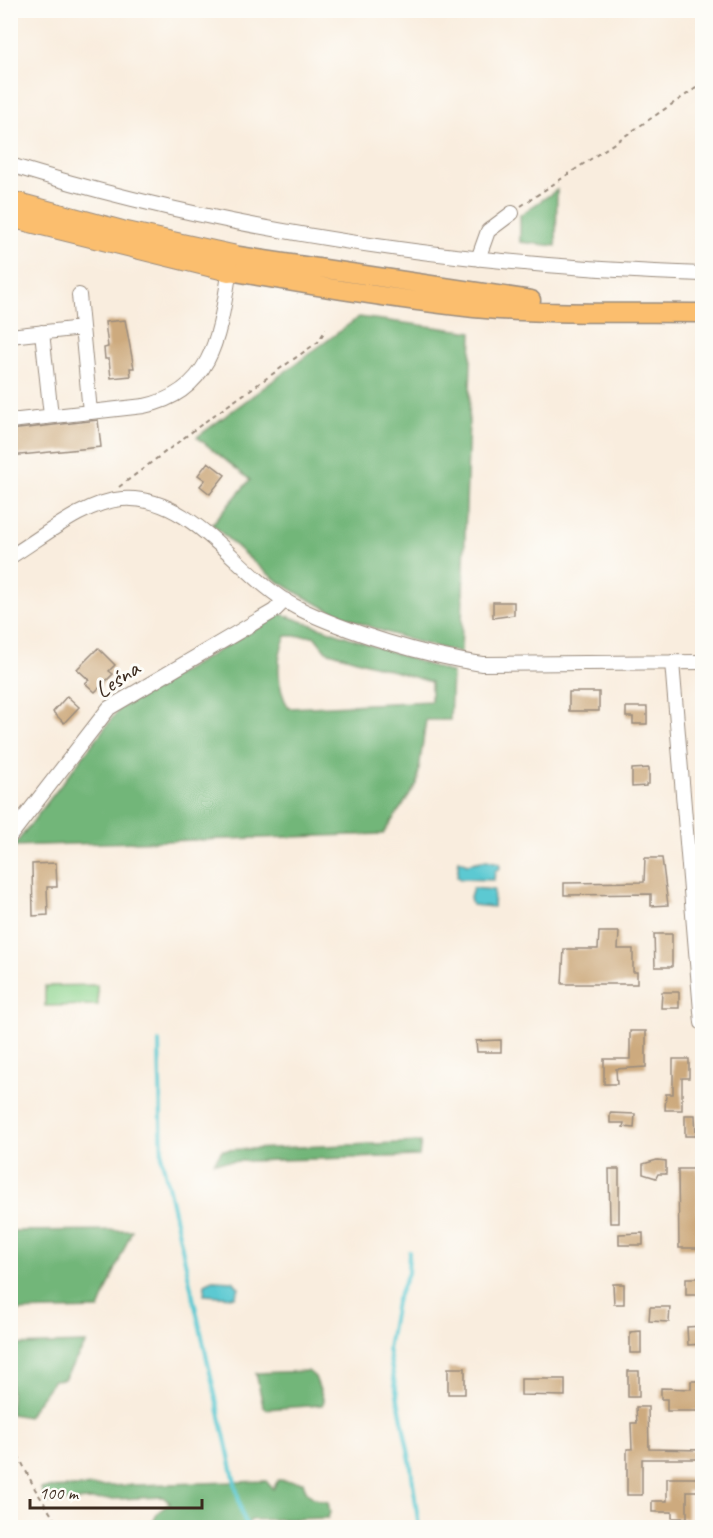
<svg xmlns="http://www.w3.org/2000/svg" width="713" height="1538" font-family="Caveat,sans-serif">
  <rect width="100%" height="100%" fill="#fdfcf7"/>
  <filter id="ink" filterUnits="userSpaceOnUse"><feTurbulence type="fractalNoise" baseFrequency=".0167" numOctaves="2"/><feDisplacementMap in="SourceGraphic" scale="12" xChannelSelector="R" yChannelSelector="G"/><feConvolveMatrix kernelMatrix="1 2 1 2 8 2 1 2 1" color-interpolation-filters="sRGB"/></filter>
  <filter id="wash" filterUnits="userSpaceOnUse"><feTurbulence type="fractalNoise" baseFrequency=".008" numOctaves="4" result="noise"/><feDisplacementMap in="SourceGraphic" scale="24" xChannelSelector="R" yChannelSelector="G"/><feGaussianBlur stdDeviation="1.35" result="paint"/><feColorMatrix in="noise" values="0 0 0 0 0 0 0 0 0 0 0 0 0 0 0 0 0 1.4 0 .05"/><feComposite in="paint" operator="in"/></filter>
  <g filter="url(#wash)">
    <rect width="100%" height="100%" fill="#f9edde"/>
    <path fill="#8dd48e" stroke="#647f56" stroke-width="1.5" d="M97,985L98,1005L45,1006V986Z"/>
    <path fill="#72b679" stroke="#56704c" stroke-width="1.5" fill-rule="evenodd" d="M557,190L556,246L520,242V215Z
      M359,317L472,332L461,653C396,638 334,618 278,581C254,565 233,543 212,524L250,480L197,437Z
      M281,614L452,673L450,720H426L417,784L383,834L14,846L120,708ZM286,636H314L326,651L431,682V701L289,708C276,688 276,656 286,636Z
      M421,1142L419,1156L214,1162L222,1150Z
      M132,1230L99,1309L11,1311V1231Z
      M86,1343L64,1379L54,1380L27,1417L11,1414V1345Z
      M308,1371L315,1377L324,1401L322,1405L266,1409L263,1406L256,1373Z
      M278,1480L303,1482C306,1496 315,1500 328,1502L330,1512L328,1518L251,1520L245,1527H151L157,1513L170,1503L163,1497L45,1502L41,1488L266,1481L273,1489Z"/>
    <path fill="#5cc9d2" stroke="#4c7a78" stroke-width="1.5" d="M459,860L467,864L487,860L499,863L500,868L495,871L494,880L460,879L457,877Z
      M473,888L494,890L493,907L472,905L470,898Z
      M213,1280L233,1281L239,1288L235,1297L204,1295L205,1284Z"/>
    <g fill="none" stroke-linecap="round" stroke-linejoin="round">
      <path stroke="#5cc9d2" stroke-width="4" d="M159,1042L162,1159L242,1514L248,1528
        M409,1252L408,1273L396,1302L388,1349L410,1460L419,1528"/>
    </g>
    <g id="blocks">
      <path fill="#cdaa7e" d="M125,320L134,368H130L131,376L111,378L109,359H105L104,348L108,347L105,322Z
        M98,420L101,447L10,456V430Z
        M208,462L225,475L210,494L200,486L205,480L198,475Z
        M493,602H514V615L493,618Z
        M98,648L115,665L109,671L113,674L95,692L85,683L89,680L77,669Z
        M569,692H599V711H569Z
        M67,696L79,707L64,723L53,712Z
        M626,707H647V724H633V717H626Z
        M649,768V784H646V786L632,787V769Z
        M645,858H662L668,905L651,906V894L564,895V883L644,882Z
        M56,863L57,887H47L48,915L33,916L32,864Z
        M599,932H619L618,949H633V972H637V984H562L564,949H598Z
        M654,934H672V967H655Z
        M662,992H679V1008H661Z
        M630,1031H646V1067L616,1069L617,1084H604V1059H630Z
        M501,1040V1052H477L476,1041Z
        M673,1059H689V1078H682V1110H665L666,1094H673Z
        M610,1113L635,1114L634,1128L623,1127L624,1123H610Z
        M685,1115H695L696,1136H685Z
        M657,1160L666,1161V1174H658L656,1178L643,1174V1164Z
        M609,1169H619V1223H610Z
        M678,1169H698V1232H702V1248H679Z
        M643,1233V1245H619V1234Z
        M686,1278H702V1295H686Z
        M613,1284H624V1304H614Z
        M650,1307H670L669,1322L649,1321Z
        M702,1326V1344L688,1345L687,1327Z
        M641,1331V1353H630V1332Z
        M448,1368H465V1394H448Z
        M628,1371H639V1397H628Z
        M521,1379H565V1396L521,1395Z
        M691,1381H702V1411H667V1399H661V1388L691,1389Z
        M636,1407H648L649,1449L702,1450V1459H642V1495H627V1449H632L631,1423H637Z
        M667,1478H702V1491H687V1518H672V1512H652V1501H667Z"/>
    </g>
  </g>
  <g filter="url(#ink)">
    <use href="#blocks" fill-opacity="0" stroke="#9a8c7e" stroke-width="1.5"/>
    <g fill="none" stroke-linecap="round" stroke-linejoin="round">
      <defs>
        <path id="minor" d="M10,165C233,234 470,266 702,274
          M478,259L488,231L512,213
          M79,295L90,412
          M42,332L51,416
          M10,336L82,328
          M10,421L144,406C218,391 220,325 231,263
          M10,557C43,537 84,502 122,499C194,494 239,578 296,607C346,632 426,656 482,664L702,662
          M672,662L702,1023
          M10,836L109,708L274,611L285,600"/>
        <path id="major" d="M232,255L531,300
          M229,271C310,285 392,299 474,308C550,315 626,312 702,313"/>
        <path id="highway" d="M10,201L122,231L232,255
          M10,217L229,271"/>
      </defs>
      <use href="#minor" stroke="#9a8c7e" stroke-width="16"/>
      <use href="#major" stroke="#9a8c7e" stroke-width="21"/>
      <use href="#highway" stroke="#9a8c7e" stroke-width="22"/>
      <path stroke="#9a8c7e" stroke-width="2" stroke-dasharray="4.5 4.5" stroke-linecap="butt" d="M521,206L702,84
        M119,487L210,418L318,342L326,329
        M10,1439L35,1489L60,1528"/>
      <use href="#minor" stroke="#fff" stroke-width="14"/>
      <use href="#major" stroke="#fbbe6e" stroke-width="18"/>
      <use href="#highway" stroke="#fbbe6e" stroke-width="20"/>
    </g>
  </g>
  <g text-anchor="middle" stroke-width="6" stroke-linejoin="round" paint-order="stroke">
    <g font-size="24" fill="#3b2a1e" stroke="#fdfcf7">
      <text transform="translate(117 679) rotate(-34)" y="8">Leśna</text>
    </g>
  </g>
  <rect width="713" height="1538" fill="none" stroke="#fdfcf7" stroke-width="36"/>
  <path d="M30 1499v9h172v-9" fill="none" stroke="#3b2a1e" stroke-width="3"/>
  <text x="39" y="1499" font-size="18" fill="#3b2a1e" stroke="#fdfcf7" stroke-width="4.5" paint-order="stroke">100 m</text>
</svg>
